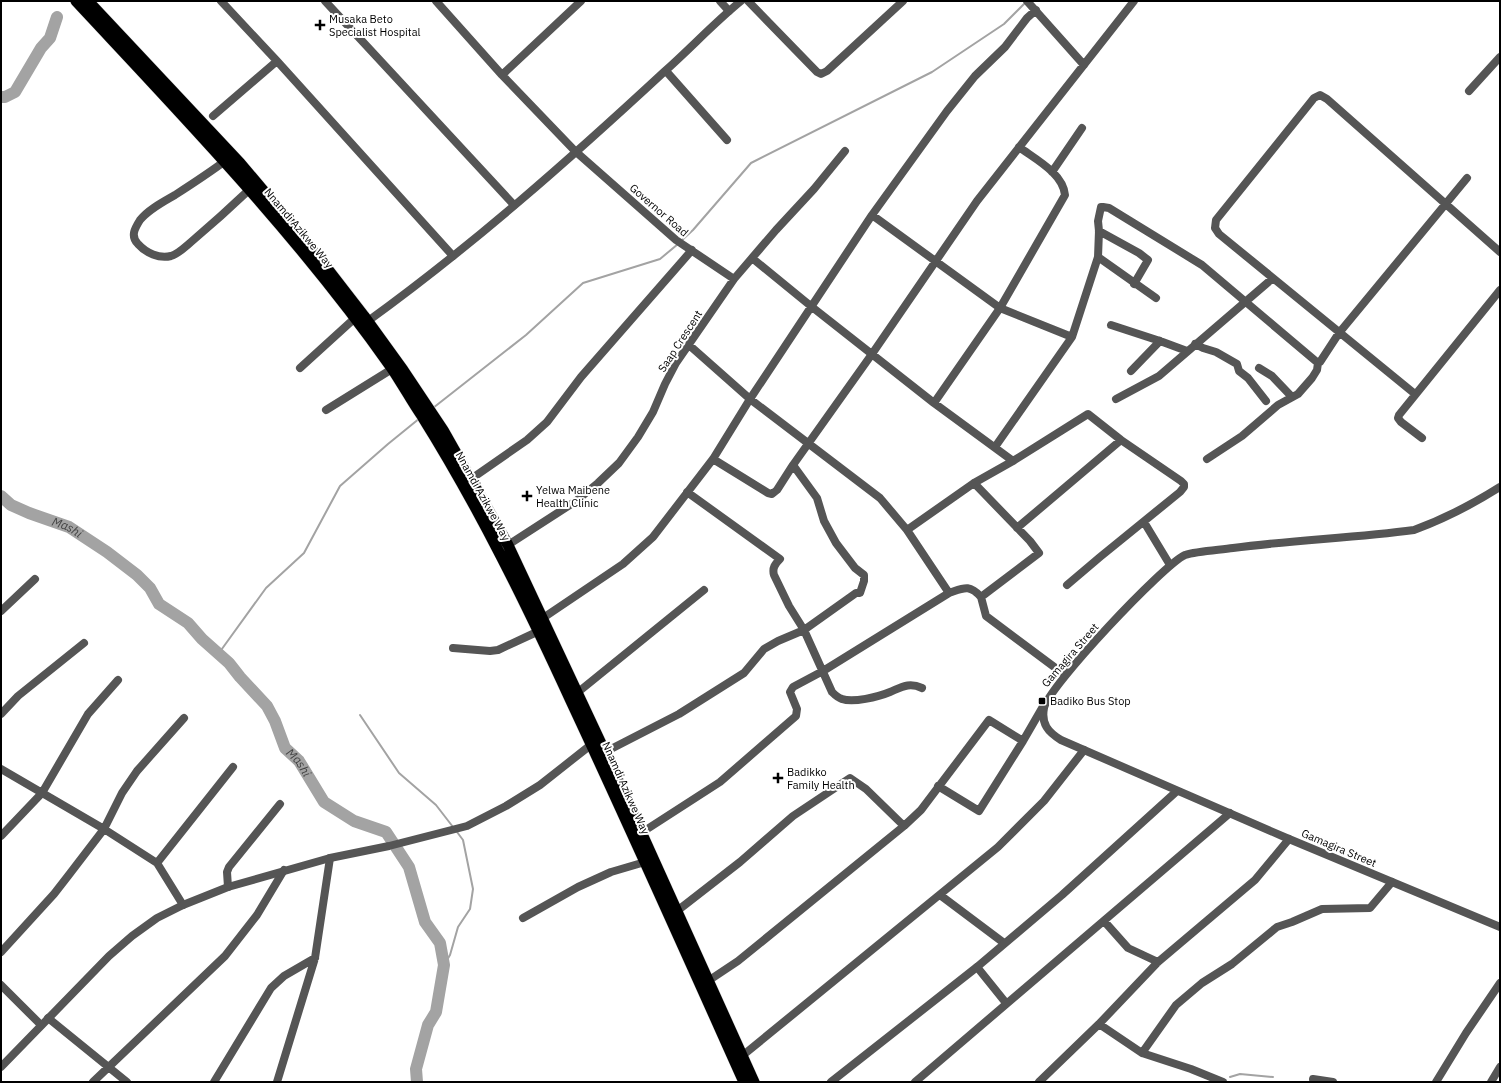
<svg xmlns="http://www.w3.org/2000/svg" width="1501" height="1083" font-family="'IBM Plex Sans',sans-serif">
  <rect width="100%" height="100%" fill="#fff"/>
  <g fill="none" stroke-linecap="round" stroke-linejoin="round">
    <path stroke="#a3a3a3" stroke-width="2" d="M681,241L693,230L751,163L932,72L1004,24L1025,3
      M433,408L526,335L583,283L660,259L678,244
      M219,653L266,588L304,553L340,486L388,444L420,418
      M360,715L399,773L436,805L453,827
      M444,965L450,955L458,927L470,909L473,889L463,840L457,832
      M1230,1077L1240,1074L1273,1077"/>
    <g stroke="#a3a3a3" stroke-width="12">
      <path d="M1,97H5L15,92L41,48L50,38L57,17"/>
      <path id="s1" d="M1,496L11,505L29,513L69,527L107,552L137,575L150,588L159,604L188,623L202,639L229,663L240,677L267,706L275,721L285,748L299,761L324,802L354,821L386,832L409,867L425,922L440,943L444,965L436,1012L428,1025L416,1069L417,1082"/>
    </g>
    <defs>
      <path id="trunk" d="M76,1C186,119 298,235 391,367C402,383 411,400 422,416C479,507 526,603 571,701C630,827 687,955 744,1082
        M88,1L240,163L278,208L323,263L364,316L403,370L443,430L508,545L605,752L754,1082"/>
    </defs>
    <use href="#trunk" stroke="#dbdbdb" stroke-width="12"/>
    <path stroke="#555" stroke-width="8" d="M221,1L277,61L453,256
      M325,1L514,205
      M436,1L502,75L575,151L676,240L734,279
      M720,1L729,11
      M748,1L817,72L821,74L827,71L903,1
      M1027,1L1084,65
      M666,71L727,140
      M502,75L581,1
      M1469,91L1500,57
      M213,116L277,61
      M225,161C209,173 192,184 175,195C163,202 149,209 140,220C135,228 130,236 138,244C146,253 159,259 171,256C178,254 185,247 191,242C211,225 230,208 250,189
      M1052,172L1082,128
      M872,215L1000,308L1072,337
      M1099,231L1139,253L1148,260L1134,284
      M1098,257L1156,298
      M752,258L812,307L934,403L1013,461
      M1111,325L1160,341L1187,351
      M1195,344L1203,348L1216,352L1237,364L1239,371L1248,378L1266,401
      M689,345L750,399L880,498L907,530L949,593
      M300,368L355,318
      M1259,368L1272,376L1292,397
      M1131,371L1160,341
      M1415,394L1219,234L1215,228L1216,220L1314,98L1320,95L1327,99L1500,252
      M1116,399L1159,376L1273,278
      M934,403L1000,308L1065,195C1063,173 1035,159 1019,147
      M326,410L392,369
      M1422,438L1401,422L1398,418L1399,415L1500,290
      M995,447L1072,337L1098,257L1099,231L1098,221L1101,207H1103L1109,208L1202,265L1318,363L1320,362L1339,333L1467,178
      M713,459L768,493L772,494L777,490L793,465L872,354L977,201L1134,1
      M1207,459L1242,436L1278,405L1298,394L1312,378L1317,370L1318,363
      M471,479L527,440L547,422L581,377L692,250
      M974,483L1030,541L1039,553L981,597L986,616L1065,675
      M687,492L780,559C775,564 772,568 774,575L789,606L804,630L832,692C835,695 838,698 842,699C853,703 878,697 890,692C902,687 909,682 922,688
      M1144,522L1170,565
      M1017,528L1121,440
      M907,530L974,483L1013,461L1088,414L1121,440L1181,481L1184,484V487L1180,492L1100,557L1067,585
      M508,545L576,501L598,483L619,463L638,437L653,412L665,384L676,363L734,279L776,230L814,189L845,151
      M1,611L35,579
      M543,618L623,564L653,537L713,459L750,399L872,215L947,111L975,76L1005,47L1027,18L1036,10
      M453,648L490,651L498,650L539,631
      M577,693L704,590
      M1,714L18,696L84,643
      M605,752L679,714L744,673L764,649L778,641L804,630L856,593H860L864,581V575L855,568L836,543L824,521L817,498L793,465
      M1,769L104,829L157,863L183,905
      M938,786L979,811L1023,741L1045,703
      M641,833L720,782L796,716L797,709L790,692L793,687L823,671L949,593C964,588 969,584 981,597
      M1,836L42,793L88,714L118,680
      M157,863L233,767
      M228,887L227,872L229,867L280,804
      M940,895L1004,943
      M677,911L740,862L793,816L850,778L866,789L904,826
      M523,918L578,887L611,872L645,862
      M1104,921L1128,948L1158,962
      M1,952L54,894L68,876L104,829L122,793L137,771L184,718
      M977,967L1006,1003
      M708,981L738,961L904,826L921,810L989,720L1023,741
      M1,985L41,1025
      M48,1018L127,1082
      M1099,1024L1142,1053L1191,1069L1223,1082
      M1142,1053L1176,1005L1202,983L1232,964L1277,927L1292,922L1322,909L1370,908L1392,882
      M742,1056L998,847L1044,801L1084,750
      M1313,1079L1333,1082
      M93,1082L225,956L257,915L284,870
      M214,1082L271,988L284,976L315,958
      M277,1082L315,958L330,858
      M915,1082L1230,813
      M1039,1082L1099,1024L1158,962L1255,880L1289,839
      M1436,1082L1466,1033L1500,983
      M1491,1082L1500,1067"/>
    <path stroke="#555" stroke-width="8" d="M368,321C473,245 570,159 665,71C691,48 714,23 741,1
      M1500,487C1473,504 1444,519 1414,530C1354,538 1293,540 1233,548C1219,550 1197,551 1185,555C1164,564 1048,687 1044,708C1041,724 1048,732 1061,740L1289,839L1500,927
      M1,1067L109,956L132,936L157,918L183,905L228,887L330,858L389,846L467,826L506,806L540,785L592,744
      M831,1082L977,967L1062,895L1177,791"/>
    <use href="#trunk" stroke="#000" stroke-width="11"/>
  </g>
  <g fill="#000" stroke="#fff" stroke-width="1.5">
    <path d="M318 19h4v4h4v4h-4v4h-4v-4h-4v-4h4z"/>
    <path d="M525 490h4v4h4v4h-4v4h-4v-4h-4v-4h4z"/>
    <rect x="1038" y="697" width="8" height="8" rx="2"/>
    <path d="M776 772h4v4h4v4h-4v4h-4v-4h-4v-4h4z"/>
  </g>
  <g text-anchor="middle" stroke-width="4" stroke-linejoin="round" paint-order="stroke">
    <g font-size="11" fill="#000" stroke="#fff" text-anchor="start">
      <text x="329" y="23">Musaka Beto<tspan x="329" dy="13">Specialist Hospital</tspan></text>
      <text x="536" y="494">Yelwa Maibene<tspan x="536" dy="13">Health Clinic</tspan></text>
      <text x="1050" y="705">Badiko Bus Stop</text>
      <text x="787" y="776">Badikko<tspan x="787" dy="13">Family Health</tspan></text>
    </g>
    <g font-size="11" fill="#000" stroke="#fff">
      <text transform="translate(659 210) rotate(41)" y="4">Governor Road</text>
      <text transform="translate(299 228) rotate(50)" y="4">Nnamdi Azikwe Way</text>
      <text transform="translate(680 341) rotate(-57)" y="4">Saap Crescent</text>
      <text transform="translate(483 496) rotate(61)" y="4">Nnamdi Azikwe Way</text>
      <text transform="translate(1070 655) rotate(-49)" y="4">Gamagira Street</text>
      <text transform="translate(626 788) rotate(66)" y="4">Nnamdi Azikwe Way</text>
      <text transform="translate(1339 848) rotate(23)" y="4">Gamagira Street</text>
    </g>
    <g font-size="12" font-style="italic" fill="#444" stroke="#fff">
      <text dy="4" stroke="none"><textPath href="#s1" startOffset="74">Mashi</textPath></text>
      <text dy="4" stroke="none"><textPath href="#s1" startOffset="411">Mashi</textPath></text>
    </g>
  </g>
  <rect width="1501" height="1083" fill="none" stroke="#000000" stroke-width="4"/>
</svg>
